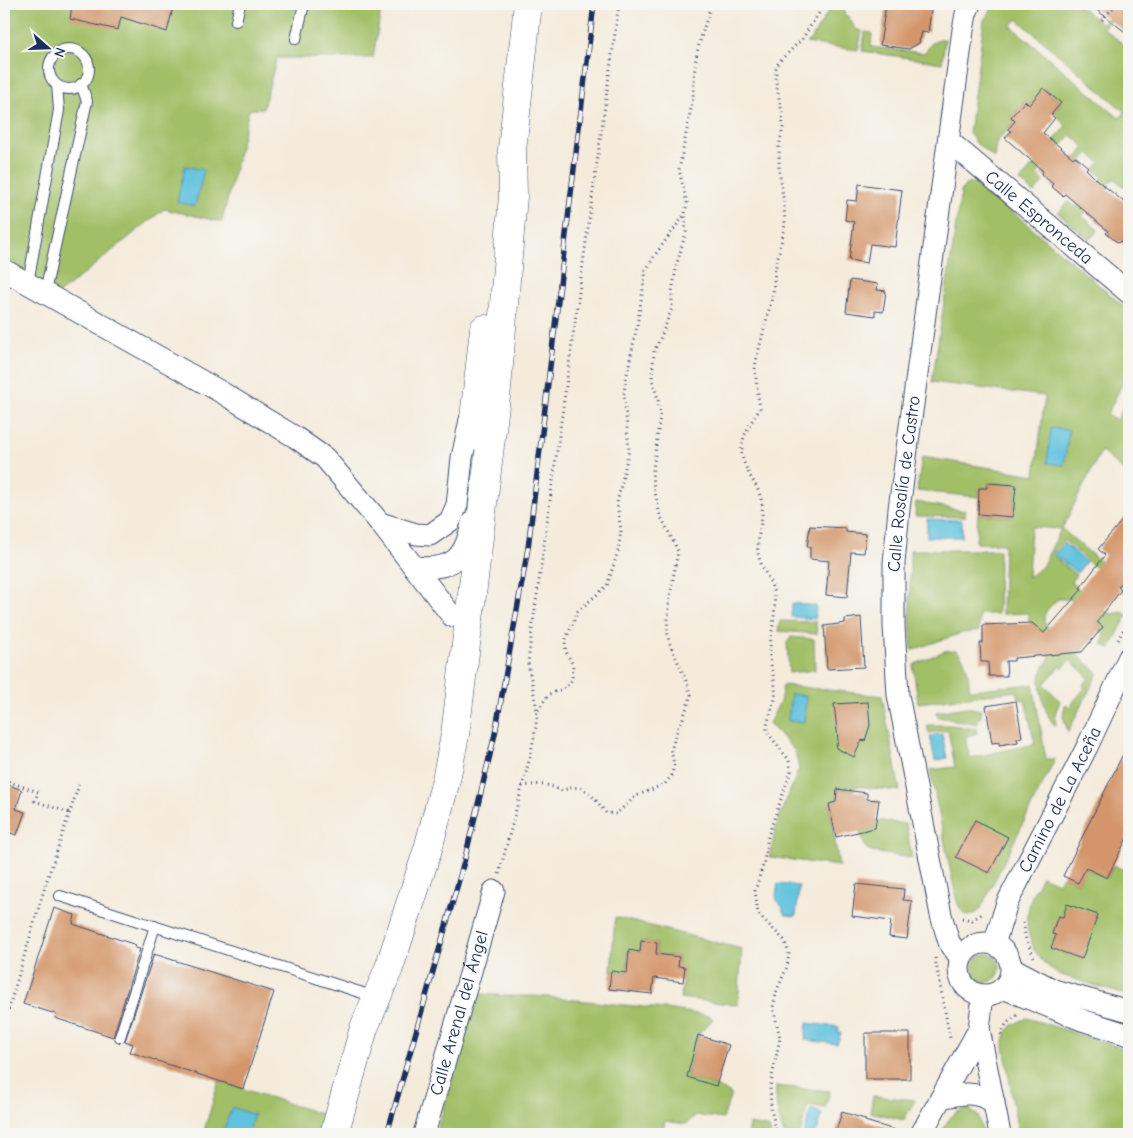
<svg xmlns="http://www.w3.org/2000/svg" width="1133" height="1138" font-family="'Comic Neue',sans-serif">
  <rect width="100%" height="100%" fill="#f6f6f2"/>
  <filter id="ink" filterUnits="userSpaceOnUse"><feTurbulence type="fractalNoise" baseFrequency=".02" numOctaves="2"/><feDisplacementMap in="SourceGraphic" scale="10" xChannelSelector="R" yChannelSelector="G"/><feConvolveMatrix kernelMatrix="1 2 1 2 8 2 1 2 1" color-interpolation-filters="sRGB"/></filter>
  <filter id="wash" filterUnits="userSpaceOnUse"><feTurbulence type="fractalNoise" baseFrequency=".0096" numOctaves="4" result="noise"/><feDisplacementMap in="SourceGraphic" scale="20" xChannelSelector="R" yChannelSelector="G"/><feGaussianBlur stdDeviation="1.12" result="paint"/><feColorMatrix in="noise" values="0 0 0 0 0 0 0 0 0 0 0 0 0 0 0 0 0 1.4 0 .05"/><feComposite in="paint" operator="in"/></filter>
  <g filter="url(#wash)">
    <rect width="100%" height="100%" fill="#f4ebdb"/>
    <path fill="#a1bf66" stroke="#5e7762" fill-rule="evenodd" d="M4,4H382L373,58H277L263,108L249,110L222,222L164,209L56,296L4,267Z
      M833,4H842L845,8L844,15L849,17L855,29L862,31L858,50L806,43L812,38Z
      M995,4H1077L1102,24L1119,4H1123L1103,28L1129,49V180L1124,187L1114,178L1082,216L1098,230L1089,240L1058,213L1068,202L1076,207L1103,177L1094,170L1100,163L1089,153L1081,162L1077,158L1085,147L1071,135L1037,174L1044,181L1034,193L1020,181L1066,126L1054,112L1061,103L1044,88L1029,105L1024,102L1011,117L1015,121L996,143L994,158L976,143L969,133L984,20ZM1017,19L1125,112V113L1119,118L1011,26Z
      M865,32L872,33L871,47L924,53L931,44L939,39H945L942,63L862,51Z
      M975,182L981,185L1129,311V370L1107,415L1117,420L1129,395V476L1101,451L1062,529L1129,586V597L1122,590L1123,588L1091,564L1064,540L1052,555L1076,575L1071,582L1107,612L1112,614L1122,612L1127,615L1110,649L1102,644L1105,635L1100,631L1103,627L1070,599H1058C1050,607 1040,613 1046,626L1098,673L1068,732L1063,716L1065,704L1069,707L1085,688L1083,686L1089,678L1070,660L1063,668L1060,666L1044,684L1060,701L1055,714L1056,726C1046,719 1039,689 1040,677C1041,669 1049,662 1050,655C1051,650 1050,643 1049,639L1029,620L1028,613L1002,614L1004,544L976,543L978,514L1013,517L1016,485L988,483L987,488H979L978,497L917,491L922,457L1035,475L1045,396L932,382L961,192L965,185ZM1031,527L1061,529L1042,567L1028,577Z
      M916,502L965,511V517L915,516Z
      M910,550H999L998,614H979V631L962,633L912,650L910,616Z
      M780,621L816,622L817,634L778,631Z
      M791,637L814,639L815,670L789,673L787,643Z
      M956,650C968,659 968,676 970,690L1033,684L1046,759H1055L980,910C966,922 960,911 956,898L930,770L955,767L948,730L929,733L927,725H952L977,729V733L965,737L970,758L1035,744L1025,700L1019,699L1017,691L918,703L913,665L944,651Z
      M783,685L882,696L900,791L855,786L853,791L837,789L836,802L829,804L839,866L769,857L779,817L799,769L795,751L769,723L780,702Z
      M967,707L981,710V717L977,719L978,724L938,717L936,712Z
      M876,820L906,824L912,858L872,852L865,847L860,832L875,828Z
      M1114,865L1129,873V996L1058,974L1044,963L1034,950L1027,929L1028,911L1032,895L1042,876L1058,883L1063,876L1078,883L1086,868L1107,878Z
      M615,917L742,949L738,1005L680,998L683,982L678,966L679,957L656,954L657,943L641,941L640,952L629,951L627,973L611,971Z
      M972 968a14 14 0 1 1 28 0a14 14 0 1 1-28 0Z
      M483,994L508,996H536L673,1010L710,1016L713,1019L698,1035L687,1077L718,1087L731,1094L723,1119L696,1115L686,1124L665,1121L662,1134H436L476,996Z
      M1027,1018L1129,1050V1134H1018L1004,1045C1005,1027 1013,1025 1027,1018Z
      M219,1081L327,1116L322,1134H203Z
      M776,1086L830,1091L825,1108L808,1105L800,1134H784C778,1118 775,1103 776,1086Z
      M873,1096L915,1100L904,1120L870,1112Z
      M969,1109L978,1116L983,1134H941C948,1120 952,1110 969,1109Z
      M749,1124L768,1127L771,1134H747Z"/>
    <path fill="#60c2de" stroke="#3e789e" d="M185,166L204,170L195,206L177,202Z
      M1051,428L1069,430L1064,465L1047,463Z
      M927,519L962,520V537H927Z
      M1064,543L1086,562L1077,573L1054,555Z
      M792,603L816,606L815,619L791,617Z
      M791,694L806,696L804,722L788,721Z
      M942,734L947,758L935,761L930,736Z
      M778,884L799,886L796,916L785,915L783,911V907C774,900 776,895 778,884Z
      M807,1023L839,1027L838,1032L841,1033L837,1044L805,1040Z
      M232,1107L254,1115L248,1134H222Z
      M811,1109L822,1113L816,1134H804Z"/>
    <g id="blocks">
      <path fill="#d39569" d="M72,4H174L167,32L121,17L118,30L70,19Z
        M886,4H932L928,33L922,32L919,43L909,49L880,45Z
        M1089,4H1129V35Z
        M1043,88L1061,103L1051,115L1055,118L1043,133L1073,158L1075,156L1088,167L1086,169L1097,180L1129,206V249L1120,241L1118,243L1106,233L1108,231L1065,194L1063,196L1051,186L1053,184L1041,174L1043,171L1005,138L1011,131L1008,129L1015,121L1011,117L1025,101L1029,105Z
        M859,184L902,190L895,247L870,244L867,263L849,260L854,222L845,220L847,200L857,201Z
        M850,280L878,284L877,290L886,291L883,312L875,311V316L846,312Z
        M987,483L1016,485L1013,517L978,514L979,488H987Z
        M1129,512V574L1118,587L1121,590L1097,622L1103,627L1082,652L1014,658V661H1006L1007,676H989L988,662H981L980,643H983V625L1032,623L1044,633L1082,589L1080,588L1105,555L1098,549Z
        M810,526L846,528V532L866,534L864,553L851,552L847,597L826,595L829,561L810,559V547H807Z
        M861,617L864,667L827,669L824,626L845,623V619Z
        M1016,701L1022,737L1017,738L1018,742L999,745V742L992,743L986,706Z
        M868,702L870,725L865,741L862,740L854,757L836,748L838,740L834,704Z
        M1129,742V834L1107,878L1086,868L1078,883L1063,876Z
        M4,783L22,790L16,809L25,812L17,835L7,832L6,836H4Z
        M837,789L867,793V799L879,800L875,828L836,837L829,804L836,802Z
        M975,820L1008,837L989,873L956,857Z
        M856,884L904,889L903,900L912,901L907,939L889,937L891,921L852,916Z
        M1067,904L1098,915L1082,959L1051,948L1056,935L1052,934L1055,924L1058,916L1063,917Z
        M54,908L75,915L73,924L136,945L135,948L140,949L113,1037L55,1018L56,1014L23,1004Z
        M641,941L657,943L656,954L679,957L678,966L685,967L683,982L654,978L652,994L609,989L611,971L627,973L629,950L640,952Z
        M154,954L274,992L243,1089L130,1052L133,1044L125,1041Z
        M865,1033H910V1079H865Z
        M698,1035L729,1045L716,1086L687,1077Z
        M842,1112L865,1119V1121L895,1130L894,1134H835Z"/>
    </g>
  </g>
  <g filter="url(#ink)">
    <use href="#blocks" fill-opacity="0" stroke="#3c4b71" stroke-width="1"/>
    <g fill="none" stroke-linecap="round" stroke-linejoin="round">
      <defs>
        <path id="lane" d="M236,21L240,4
          M296,39L304,4
          M49 69a20 20 0 1 1 40 0a20 20 0 1 1-40 0Z
          M28,283L59,110L57,85
          M45,292L87,101L81,84
          M60,896L375,997
          M120,1037L155,926"/>
        <g id="street">
          <path id="s1" d="M949,141L1129,293"/>
          <path d="M4,270L221,392L295,437L325,458L380,523L452,616"/>
          <path d="M380,523L416,534L430,535L450,521L457,505L462,458L470,420"/>
          <path d="M414,567C452,571 465,559 472,523"/>
          <circle cx="985" cy="969" r="26"/>
          <path id="s2" d="M994,944L1007,903L1087,747L1129,657"/>
          <path id="s3" d="M961,959L949,942L941,915L898,695L894,626V563L899,509L963,30L966,14L970,4"/>
          <path d="M1012,968L1054,990L1129,1011"/>
          <path d="M1003,988L1082,1020L1129,1035"/>
          <path d="M979,1029L1000,1134"/>
          <path d="M941,1098C963,1093 974,1091 994,1102"/>
          <path id="s4" d="M424,1134L494,891"/>
          <path d="M921,1134L979,1029L983,995"/>
        </g>
        <path id="secondary" d="M472,436L484,329
          M334,1134L364,1028L389,968L428,849L446,780L455,735L497,388L513,196L512,150L528,4"/>
      </defs>
      <use href="#lane" stroke="#3c4b71" stroke-width="12"/>
      <use href="#street" stroke="#3c4b71" stroke-width="23"/>
      <use href="#secondary" stroke="#3c4b71" stroke-width="29"/>
      <path stroke="#3c4b71" stroke-width="3" stroke-dasharray="1 4" stroke-linecap="butt" d="M1102,20L1116,4
        M1128,45L1129,43
        M1118,640L1129,619
        M538,710L549,694L565,688L572,680L573,665L566,652L565,641L578,611L607,586L618,551L621,531L617,503L629,450L624,394L625,384L637,326L646,270L655,255L685,214L687,203L679,170L693,98L695,64L698,48L711,4
        M4,780L38,792L35,801L70,813
        M522,786C539,784 547,783 562,791C584,780 594,798 606,813L616,814L636,796L665,784L672,775L674,764L671,751L676,733L684,716L691,695L685,678L669,642L667,630L670,596L678,551L660,515L652,478L660,415L658,399L652,379L654,351L661,337L672,308V292L677,263L686,232L685,214
        M499,874L530,757L536,727L537,710L528,663L531,638L619,4
        M962,918L972,920L982,914
        M1023,923L1026,940L1034,957
        M935,958L950,1038
        M4,1024L47,880L79,785
        M1001,1035L1006,1024L1017,1015
        M777,1134L771,1109L770,1087L780,1038L773,1007L777,990L787,967L789,953L784,940L758,914L755,891L764,862L768,836L791,771L789,760L767,732C766,720 773,710 775,699C777,684 771,671 770,657C769,636 777,617 774,596C773,581 760,568 758,553C756,538 764,520 762,503C758,484 751,481 745,465C736,444 748,426 760,409L755,371L756,361L773,294L775,270L785,225L784,204L779,169V147L783,127L782,113L776,81V67L779,62L802,39L825,4"/>
      <use href="#lane" stroke="#fff" stroke-width="10"/>
      <use href="#street" stroke="#fff" stroke-width="21"/>
      <use href="#secondary" stroke="#fff" stroke-width="28"/>
      <defs>
        <path id="rail" d="M387,1134L464,862L495,734L528,548L594,4"/>
      </defs>
      <use href="#rail" stroke="#1b2f5e" stroke-width="5.5"/>
      <use href="#rail" stroke="#f6f6f2" stroke-width="4" stroke-dasharray="11" stroke-linecap="butt"/>
    </g>
  </g>
  <g text-anchor="middle" stroke-width="4" stroke-linejoin="round" paint-order="stroke">
    <g font-size="18" fill="#1b2f5e" stroke="#f6f6f2">
      <text dy="6" stroke="none"><textPath href="#s1" startOffset="118">Calle Espronceda</textPath></text>
      <text dy="6" stroke="none"><textPath href="#s3" startOffset="485">Calle Rosalía de Castro</textPath></text>
      <text dy="6" stroke="none"><textPath href="#s2" startOffset="159">Camino de La Aceña</textPath></text>
      <text dy="6" stroke="none"><textPath href="#s4" startOffset="126">Calle Arenal del Ángel</textPath></text>
    </g>
  </g>
  <rect width="1133" height="1138" fill="none" stroke="#f6f6f2" stroke-width="20"/>
  <g transform="translate(48 48) rotate(110)" stroke="#f6f6f2" stroke-width="4" paint-order="stroke">
  <path d="M0-4L9 19L0 12L-9 19Z" fill="#1b2f5e"/>
  <text y="-8" font-size="14" font-weight="bold" text-anchor="middle" fill="#1b2f5e">N</text>
  </g>
</svg>
